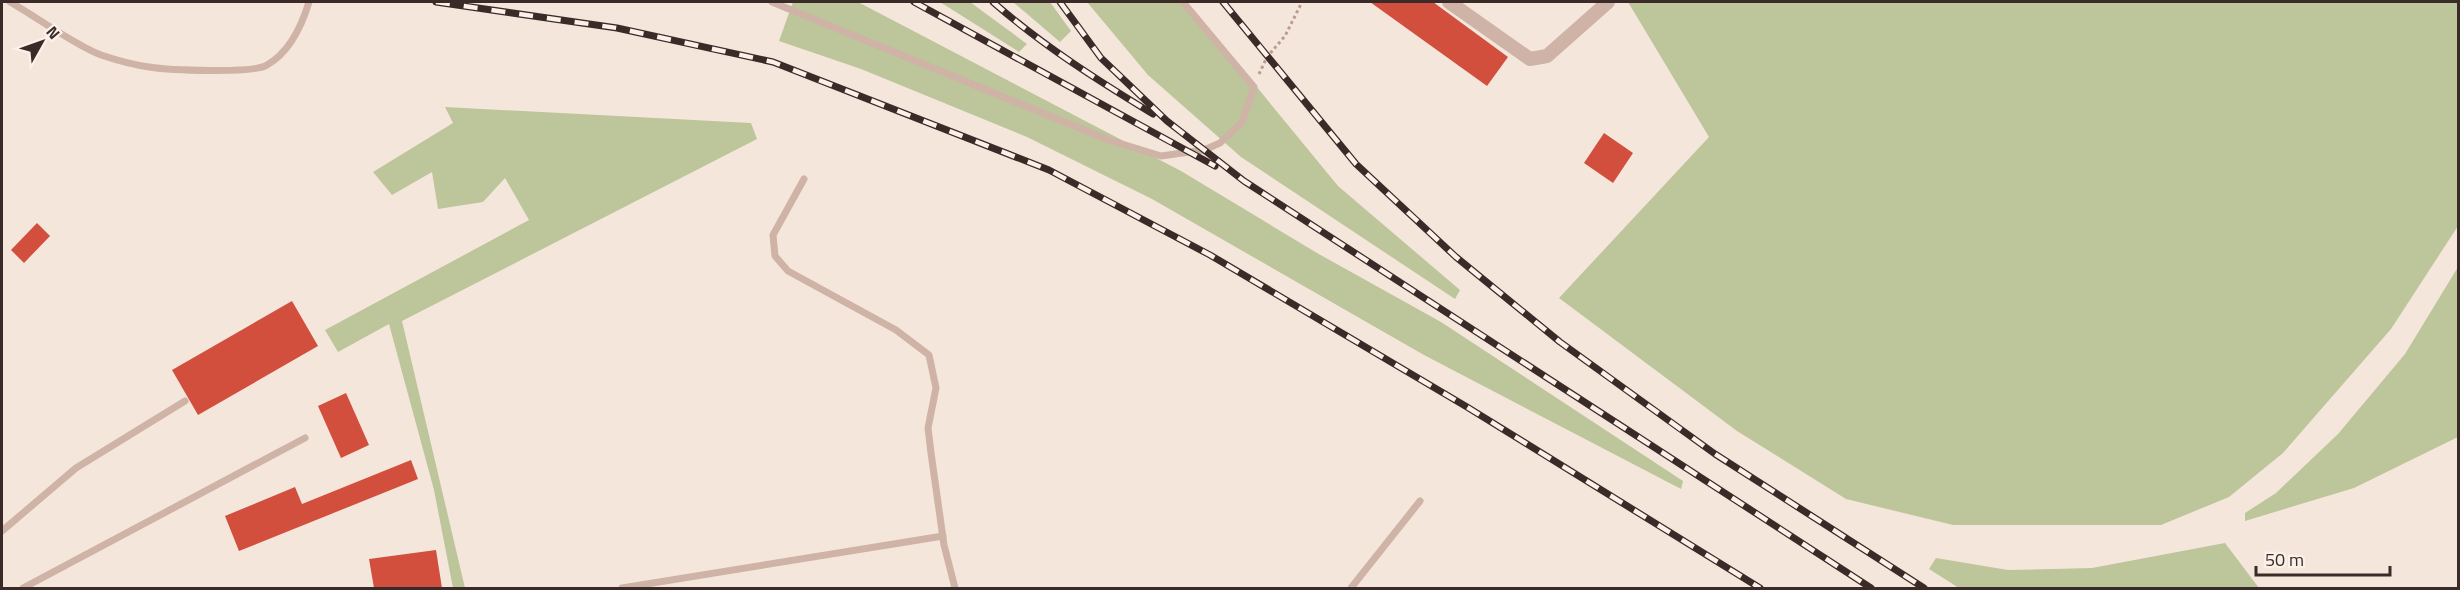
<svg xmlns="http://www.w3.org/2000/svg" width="2460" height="590" viewBox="0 0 2460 590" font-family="'Titillium Web',sans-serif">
	<rect width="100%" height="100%" fill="#f5e6dc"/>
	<g fill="#bdc59a">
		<path d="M793,2H858L1181,171L1317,253L1441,322L1683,481L1681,489L1424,355L1152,199L1027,137L861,69L779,41Z"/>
		<path d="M940,2H970L1027,44L1019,52Z"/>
		<path d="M1013,2H1050L1071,31L1060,42Z"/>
		<path d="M1087,2H1187L1338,186L1460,290L1455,299L1241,157L1148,75Z"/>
		<path d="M1628,2H2458V226L2391,329L2283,453L2229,497L2161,525H1953L1846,499L1737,431L1559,298L1709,137Z"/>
		<path d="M445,107L751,123L757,139L402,321L465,588H453L434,490L389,324L338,352L325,330L529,220L505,178L483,202L438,209L432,172L392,195L373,172L453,123Z"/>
		<path d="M2458,267V437L2354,488L2245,521V513L2276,493L2338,434L2405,354Z"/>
		<path d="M2225,543L2259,588H1959L1929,569L1936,558L2008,570L2092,568Z"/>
	</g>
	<g fill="#d24e3d">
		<path d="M1370,2H1433L1508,57L1487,86Z"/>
		<path d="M1604,133L1633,153L1613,183L1584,163Z"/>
		<path d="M37,223L50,236L24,263L11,250Z"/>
		<path d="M292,301L318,346L198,415L172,370Z"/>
		<path d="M346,393L369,445L341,458L318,406Z"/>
		<path d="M411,460L418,479L239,551L225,516L295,487L302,504Z"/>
		<path d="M436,550L442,588H374L369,559Z"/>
	</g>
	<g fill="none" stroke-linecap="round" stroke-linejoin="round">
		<path stroke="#ba9d90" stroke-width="3" stroke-dasharray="3 3" stroke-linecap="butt" d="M1259,74L1267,57L1285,36L1302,2"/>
		<g stroke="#ceb3a6" stroke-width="7">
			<path d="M10,2C35,16 76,46 101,55C116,60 134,65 149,67C168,70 253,74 267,65C290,52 302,25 309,2"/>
			<path d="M772,2L1106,139L1161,156L1204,150L1220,143L1242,122L1254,87L1183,2"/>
			<path d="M804,179L773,235L775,256L788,271L896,330L929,355L936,388L928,428L931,453L944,545L955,588"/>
			<path d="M2,531L76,468L185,401"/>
			<path d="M23,588L305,438"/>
			<path d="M622,588L943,536"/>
			<path d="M1351,588L1420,501"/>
		</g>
		<path stroke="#ceb3a6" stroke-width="14" d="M1449,2L1530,59L1547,56L1608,2"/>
		<defs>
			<g id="rail">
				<path d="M436,2L617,28L773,62L1049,170L1210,255L1467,407L1760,588"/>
				<path d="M914,2L1215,166"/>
				<path d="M993,2C1042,45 1097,80 1153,114"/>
				<path d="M1060,2L1101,58L1167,121L1244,181L1871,588"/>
				<path d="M1223,2L1356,164L1456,257L1560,342L1715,454L1924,588"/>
			</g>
		</defs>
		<use href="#rail" stroke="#3a2b28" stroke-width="7"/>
		<use href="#rail" stroke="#fcf1e9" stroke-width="4.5" stroke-dasharray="14" stroke-linecap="butt"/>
	</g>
	<rect width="2460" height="590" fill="none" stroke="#3a2b28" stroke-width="6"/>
	<g transform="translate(42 42) rotate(50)" stroke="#fcf1e9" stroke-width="4.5" paint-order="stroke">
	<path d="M0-4.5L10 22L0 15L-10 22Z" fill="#3a2b28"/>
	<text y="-9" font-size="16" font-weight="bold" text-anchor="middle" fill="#3a2b28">N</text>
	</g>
	<path d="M2256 566v9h134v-9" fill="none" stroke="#3a2b28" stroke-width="3"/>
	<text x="2265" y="566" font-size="18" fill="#3a2b28" stroke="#fcf1e9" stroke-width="4.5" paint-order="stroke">50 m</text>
</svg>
